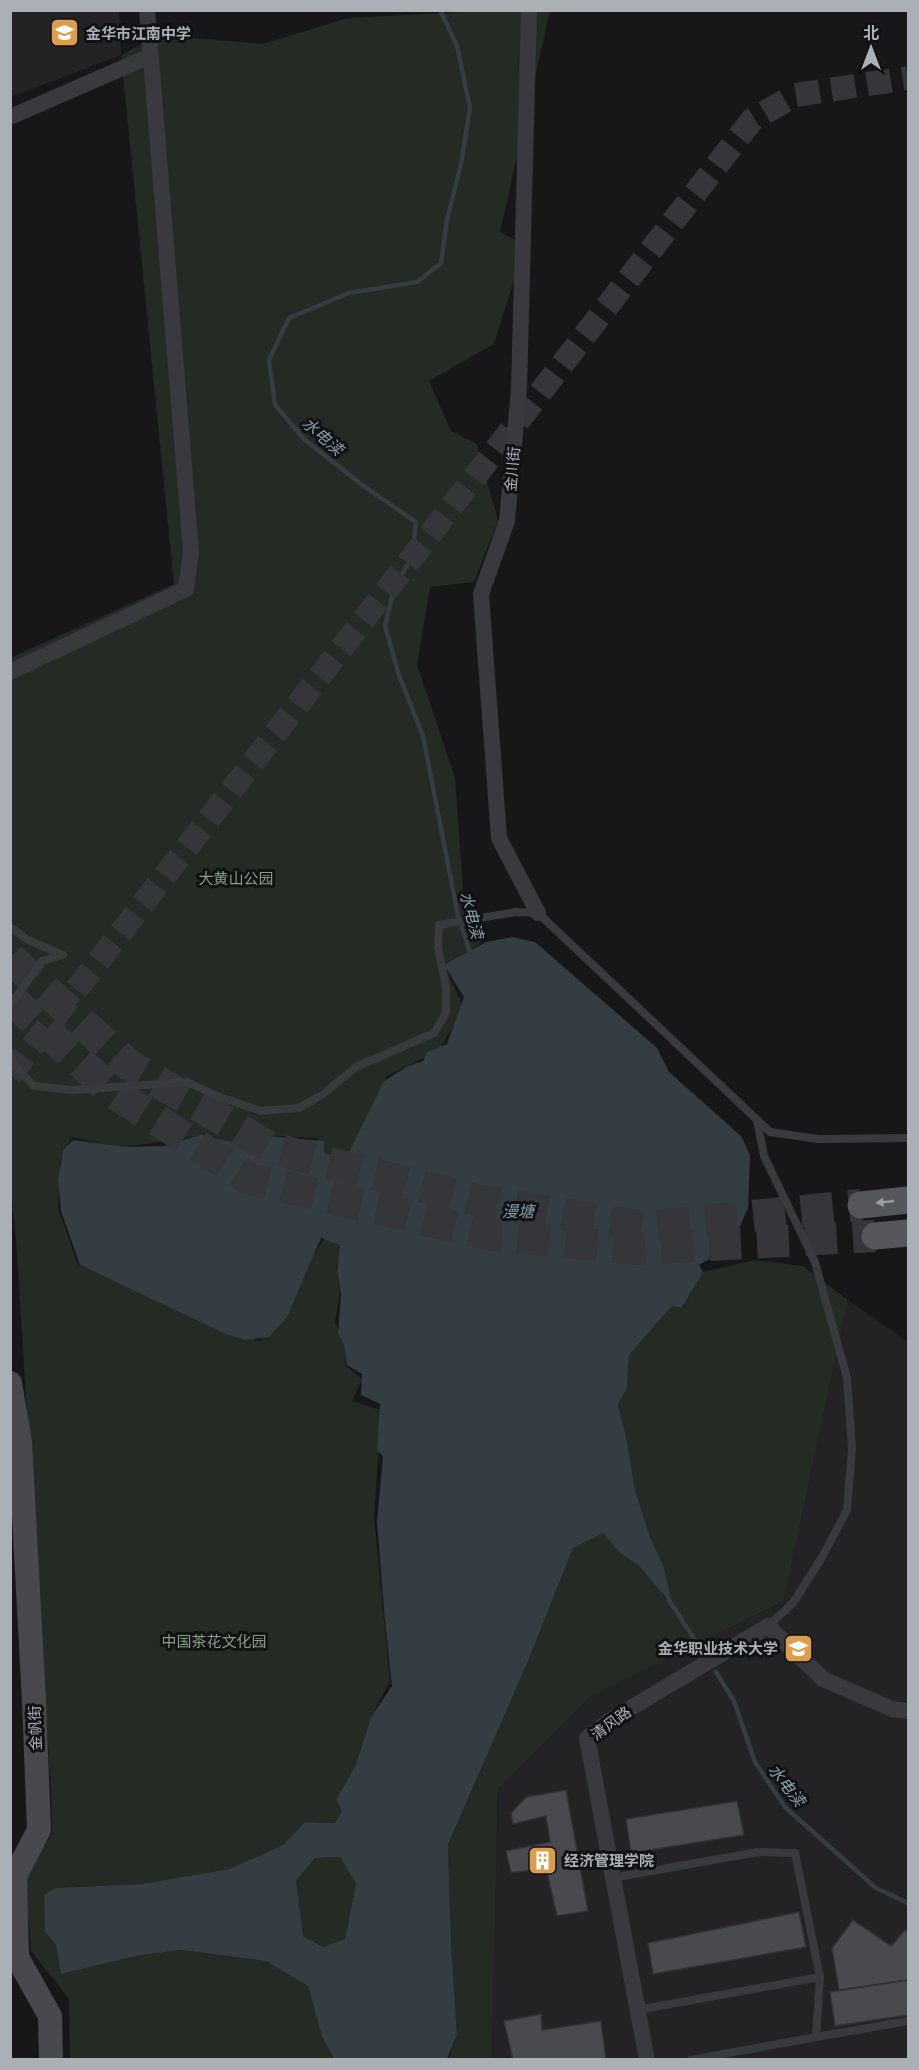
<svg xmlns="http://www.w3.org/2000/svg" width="919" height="2070" viewBox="0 0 919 2070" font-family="'IBM Plex Sans','Noto Sans SC',sans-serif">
	<rect width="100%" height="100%" fill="#171719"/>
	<g fill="#232326">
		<path d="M11,10L119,11L121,55L11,97Z"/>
		<path d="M848,1300L908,1342V2059L492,2060L498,1789L593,1695L784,1601Z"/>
	</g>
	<g fill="#242a24">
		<path d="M550,11L500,232L525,245L494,344L429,381L451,431L477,444L498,521L474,582L430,587L417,665L455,778L464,902L481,943L445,967L464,1009L438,1051L387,1076L347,1159L323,1155L317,1138L279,1136L232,1142L209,1135L118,1148L72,1137L60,1161L58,1208L78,1265L260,1342L325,1237L342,1242L336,1268L340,1292L335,1323L347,1346L345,1365L362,1379L352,1401L381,1410L374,1517L390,1681L371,1717L356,1764L336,1800L342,1811L335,1823L305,1822L283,1845L229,1869L141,1884L56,1888L45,1932L56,1945L135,1956L181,1950L266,1961L308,1986L322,2037L334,2059H70L69,1999L31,1951L25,1878L52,1834L51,1790L16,1239L10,1182V658L174,584L121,55L159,35L263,44L348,18L464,12Z"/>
		<path d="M754,1260L802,1266L848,1300L784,1601L593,1695L498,1789L492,2059L448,2060L457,2035L451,1941L448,1846L529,1659L573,1548L603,1532L620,1553L639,1566L671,1602L664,1567L650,1537L635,1490L627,1441L618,1404L627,1387L629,1355L672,1306L683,1308L703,1272Z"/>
		<path d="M340,1857L356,1884L345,1939L323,1947L303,1936L296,1881L315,1858Z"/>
	</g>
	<path fill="#343d42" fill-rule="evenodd" d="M512,937L535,942L657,1048L669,1072L741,1136L750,1155L748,1208L728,1253H719L699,1265L703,1272L682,1308L672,1306L629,1355L627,1388L618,1404L627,1441L635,1490L650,1537L664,1567L672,1604L639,1566L620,1553L603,1533L573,1548L529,1659L448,1845L451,1941L457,2035L447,2059H334L322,2037L308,1986L266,1961L181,1950L135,1956L61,1974L56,1945L45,1932L44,1895L56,1888L141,1884L229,1869L283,1845L305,1822L335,1823L342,1811L336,1800L356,1764L371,1717L392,1686L385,1621L377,1522L383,1456L377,1451L380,1404L361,1395L362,1374L347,1365L344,1344L338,1334L341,1294L337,1271L340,1245L321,1238L287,1317L269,1337L246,1340L226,1334L80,1265L61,1211L58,1179L63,1151L73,1140L125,1147L163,1146L201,1135L238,1143L268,1136L324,1141V1153L346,1158L384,1081L408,1066L423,1061L427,1052L447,1044L464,997L444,965L486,942ZM340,1857L356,1884L345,1939L323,1947L303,1936L296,1881L315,1858Z"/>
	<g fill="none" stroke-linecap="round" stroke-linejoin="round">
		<g stroke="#343d42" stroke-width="4.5">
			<path d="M440,10L457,46L470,108L461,164L447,220L441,263L417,282L349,293L289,318L269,360L275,405L305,440L365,487L416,522L412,556L394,588L385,626L399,675L423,736L458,916L471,955"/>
			<path d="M669,1600L702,1651"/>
			<path d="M716,1672L734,1701L755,1762L785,1807L876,1888L908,1903"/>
		</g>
	</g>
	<g fill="#494a4e" stroke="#313234" stroke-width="1.5">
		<path d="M566,1790L588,1911L557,1916L546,1868L511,1873L506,1851L550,1842L546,1816L513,1824L511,1813L526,1797Z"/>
		<path d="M737,1801L744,1835L631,1853L626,1819Z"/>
		<path d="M799,1912L806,1947L653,1974L648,1943Z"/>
		<path d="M853,1920L891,1946L905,1930L908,1932V1980L839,1990L832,1948Z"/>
		<path d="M908,1980V2015L835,2026L830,1992Z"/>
		<path d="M541,2014L542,2030L601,2021L606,2060H513L504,2021Z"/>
	</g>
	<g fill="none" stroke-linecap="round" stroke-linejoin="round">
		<path stroke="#353639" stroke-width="24" stroke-dasharray="24 12" stroke-linecap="butt" d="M10,1075L752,120L795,95L908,78"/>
		<g stroke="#353639" stroke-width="32" stroke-dasharray="32 16" stroke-linecap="butt">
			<path d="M10,958L129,1065L271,1148L475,1200L644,1227L861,1205"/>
			<path d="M10,998L114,1093L250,1179L491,1235L637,1249L875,1236"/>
		</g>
		<g stroke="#393a3d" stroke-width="8">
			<path d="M10,927L28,940L63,955L42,961L10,1006"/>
			<path d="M10,1052L15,1066L34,1086L72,1090L187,1082L217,1096L261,1111L299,1108L322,1095L356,1067L434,1033L446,1013V987L438,948L439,925L516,912L538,913L770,1132L818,1139L908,1138"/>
			<path d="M757,1120L764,1156L815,1262L847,1378L852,1449L847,1510L821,1559L793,1603L768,1626"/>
			<path d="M612,1878L758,1852L795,1853L820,1977L637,2010"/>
			<path d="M816,2037L908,2021"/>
			<path d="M691,2060L816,2037L820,1977"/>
		</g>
		<g stroke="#393a3d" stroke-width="16">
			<path d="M529,10L519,389L507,521L481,594L499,838L538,913"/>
			<path d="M10,117L150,56"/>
			<path d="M10,672L186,589L191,552L147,10"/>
			<path d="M647,2060L587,1738L609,1721L768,1626L823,1679L892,1709L908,1711"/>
		</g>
		<path stroke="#47494d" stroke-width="24" d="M10,1383L20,1442L34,1701L39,1830L15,1876L17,1957L50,2016L51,2060"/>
		<g stroke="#55575c" stroke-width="27">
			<path d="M861,1205L908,1200"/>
			<path d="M875,1236L908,1233"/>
		</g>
	</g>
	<defs><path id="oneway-solid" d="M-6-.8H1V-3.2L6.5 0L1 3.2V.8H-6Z" transform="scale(1.5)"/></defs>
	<use fill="#9a9ea5" href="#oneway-solid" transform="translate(885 1202) rotate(174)"/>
	<defs>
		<symbol id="school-square" viewBox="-11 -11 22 22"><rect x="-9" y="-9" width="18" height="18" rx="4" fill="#dc9d4c" stroke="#121214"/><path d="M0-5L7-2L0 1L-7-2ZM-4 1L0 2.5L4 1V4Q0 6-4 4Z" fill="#fff"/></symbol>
		<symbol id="university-square" viewBox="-11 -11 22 22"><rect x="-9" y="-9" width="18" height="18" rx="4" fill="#dc9d4c" stroke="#121214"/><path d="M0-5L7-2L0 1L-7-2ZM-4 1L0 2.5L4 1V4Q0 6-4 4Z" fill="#fff"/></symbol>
		<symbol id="building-square" viewBox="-11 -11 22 22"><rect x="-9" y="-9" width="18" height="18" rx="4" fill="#dc9d4c" stroke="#121214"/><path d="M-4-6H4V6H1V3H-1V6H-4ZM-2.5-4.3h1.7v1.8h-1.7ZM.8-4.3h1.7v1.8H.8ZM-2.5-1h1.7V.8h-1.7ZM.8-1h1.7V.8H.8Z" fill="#fff"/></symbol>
	</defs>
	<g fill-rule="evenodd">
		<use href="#school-square" x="48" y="16" width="33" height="33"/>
		<use href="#university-square" x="782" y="1632" width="33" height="33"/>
		<use href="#building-square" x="526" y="1844" width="33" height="33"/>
	</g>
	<g text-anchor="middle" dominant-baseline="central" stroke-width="6" stroke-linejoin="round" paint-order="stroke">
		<g font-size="15" font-weight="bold" fill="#abb0b7" stroke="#121214" text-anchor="start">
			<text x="86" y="33">金华市江南中学</text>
			<text x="778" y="1648" text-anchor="end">金华职业技术大学</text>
			<text x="564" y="1860">经济管理学院</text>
		</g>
		<g font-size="15" fill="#abb0b7" stroke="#121214">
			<text transform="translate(512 469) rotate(-85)">金川街</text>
			<text transform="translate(611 1723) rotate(-36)">清风路</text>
			<text transform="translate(35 1728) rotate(-92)">金帆街</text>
		</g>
		<g font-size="15" fill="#859f84" stroke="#121214">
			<text x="236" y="878">大黄山公园</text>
			<text x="214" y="1641">中国茶花文化园</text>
		</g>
		<g font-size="16" font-style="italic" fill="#869fae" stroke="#121214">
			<text transform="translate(323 436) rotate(41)">水电渎</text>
			<text transform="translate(472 915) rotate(75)">水电渎</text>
			<text x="518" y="1211">漫塘</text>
			<text transform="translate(787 1785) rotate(52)">水电渎</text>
		</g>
	</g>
	<rect width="919" height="2070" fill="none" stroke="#abb0b7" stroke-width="24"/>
	<g transform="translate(871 48)" stroke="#121214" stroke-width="4.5" paint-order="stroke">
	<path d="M0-4.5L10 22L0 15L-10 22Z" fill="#abb0b7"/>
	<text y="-9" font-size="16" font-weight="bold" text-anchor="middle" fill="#abb0b7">北</text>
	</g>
</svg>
